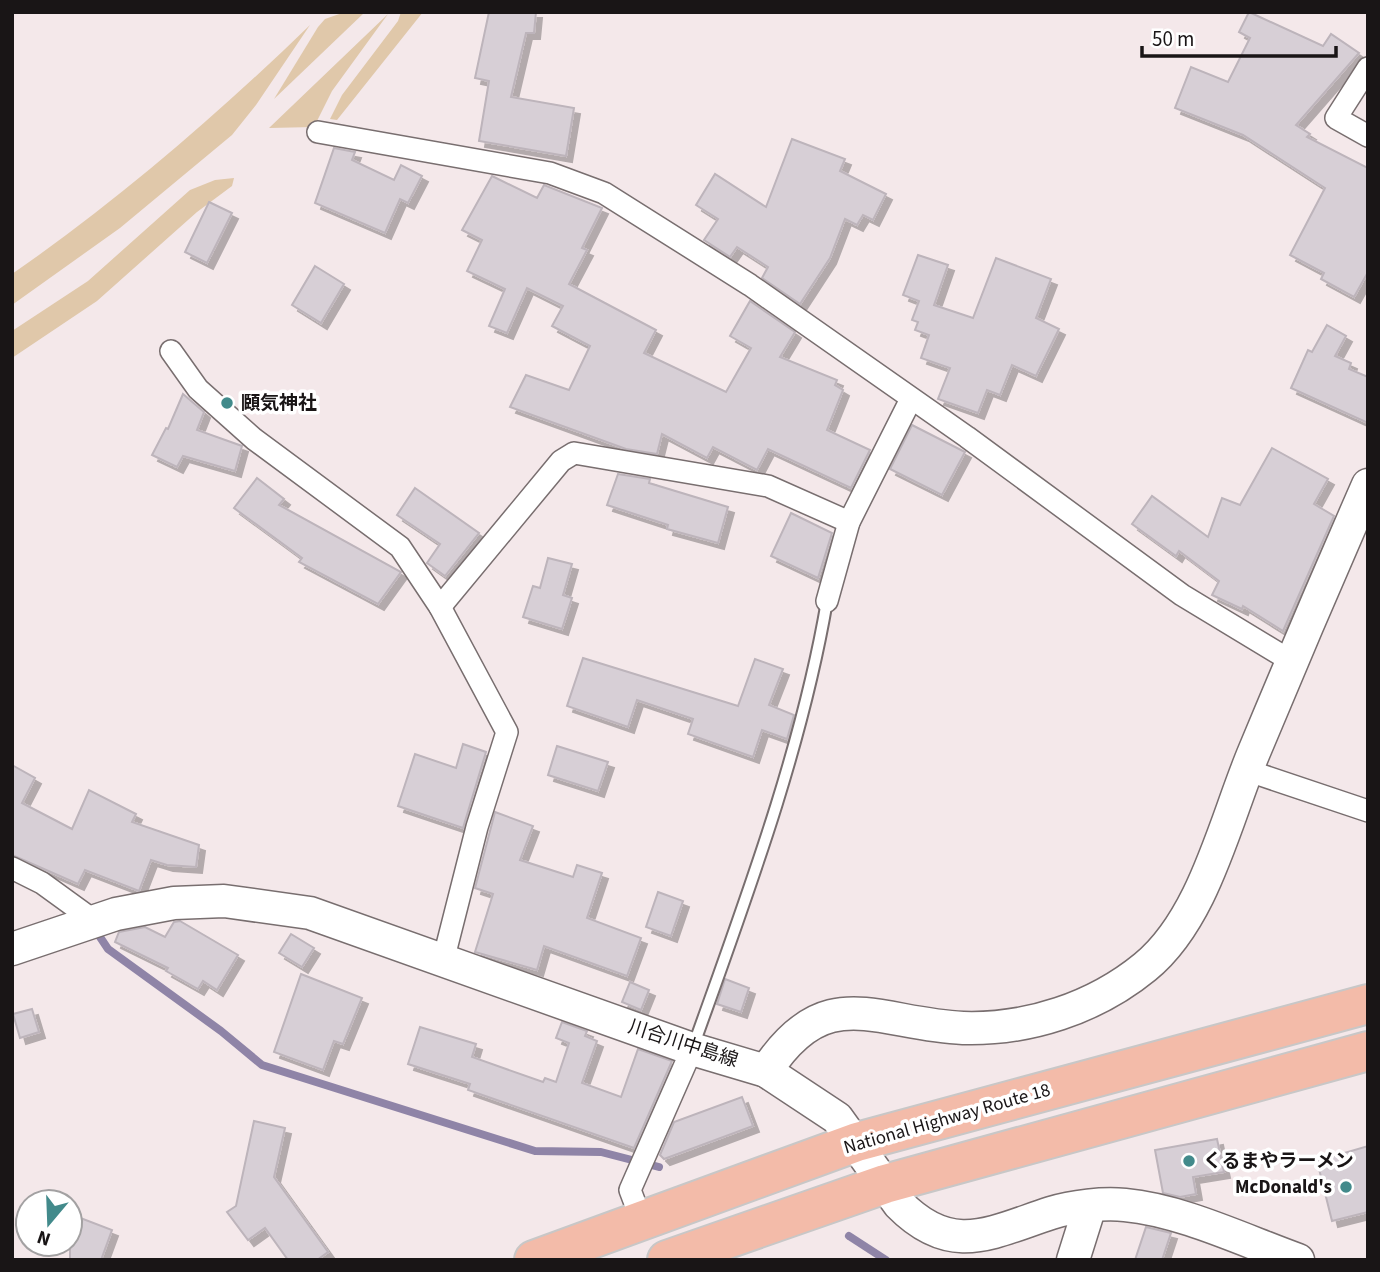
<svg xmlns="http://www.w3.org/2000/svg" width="1380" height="1272" viewBox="0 0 1380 1272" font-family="'Source Sans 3','Noto Sans JP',sans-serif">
	<defs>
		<filter id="shadow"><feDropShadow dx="6" dy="6" stdDeviation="0" flood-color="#0004"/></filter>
	</defs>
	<rect width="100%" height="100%" fill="#f4e8ea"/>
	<g fill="#e0c8aa">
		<path d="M345,12H365L274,99L318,27L325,19Z"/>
		<path d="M401,12H423L337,120L330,119L342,95L398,21Z"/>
		<path d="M388,14L332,91L314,127L269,128Z"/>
		<path d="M310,25L256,105L232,135L120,228L12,305V274C119,200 217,115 310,25Z"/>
		<path d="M234,178L232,186L197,212L97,301L12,358V331L88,281L190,190L215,180Z"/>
	</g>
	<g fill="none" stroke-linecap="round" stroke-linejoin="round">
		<g stroke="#8f84a7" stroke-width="8">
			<path d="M100,937L108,949L221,1031L262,1065L535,1151L601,1152L659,1167"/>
			<path d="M849,1236L886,1260"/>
		</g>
	</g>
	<g fill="#d7cfd6" stroke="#bdb4bb" stroke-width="2" filter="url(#shadow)">
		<path d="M489,12H536L534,33H526L511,97L574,108L566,156L479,141L489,81L475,78Z"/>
		<path d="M1249,12L1323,46L1331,34L1359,53L1296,125L1310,134L1307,137L1368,168V272L1354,297L1321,279L1324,273L1290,255L1325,188L1243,135L1175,108L1191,67L1228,82L1250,38L1239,32Z"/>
		<path d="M792,139L845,159L840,171L886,194L873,220L863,215L857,225L845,219L830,258L800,304L762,278L768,267L737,247L730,257L704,240L718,219L696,205L715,174L766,207Z"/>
		<path d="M334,148L355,152L352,160L394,180L401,165L422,176L408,203L400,199L385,233L315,203Z"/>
		<path d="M492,176L537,198L544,185L602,208L582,248L587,250L569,284L656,330L644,353L726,392L751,348L730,336L750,301L795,332L780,357L837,380L835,385L843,390L827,430L870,450L851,488L768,449L757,470L713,447L707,458L662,434L657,454L626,449L510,407L526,375L569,390L590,346L552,326L563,306L527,288L507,333L489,326L505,289L467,271L482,240L462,230Z"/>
		<path d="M209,202L232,213L207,263L185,252Z"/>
		<path d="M918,255L948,265L934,305L973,318L996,258L1051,279L1036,318L1059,329L1036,376L1012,365L1000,395L987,390L978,413L938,399L950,368L921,358L929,335L915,330L918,322L912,320L919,301L903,295Z"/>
		<path d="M315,266L344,284L321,323L292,305Z"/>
		<path d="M1327,325L1346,336L1335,356L1351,363L1349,369L1368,377V423L1291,388L1308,350L1312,352Z"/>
		<path d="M183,394L204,412L197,430L242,446L235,471L183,456L177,467L152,455L166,428L168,429Z"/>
		<path d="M912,425L965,452L942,495L890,469Z"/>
		<path d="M1272,448L1328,479L1314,504L1334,516L1283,631L1243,606L1242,609L1212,595L1219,581L1179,551L1176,556L1132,524L1152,496L1208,537L1222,498L1240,505Z"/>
		<path d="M618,474L650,479L649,483L728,507L718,543L667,529L668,525L607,505Z"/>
		<path d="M257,478L284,499L279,505L401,572L378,604L299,562L302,558L234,508Z"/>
		<path d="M415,488L479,533L445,576L427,563L440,544L397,515Z"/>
		<path d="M791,513L832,533L818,578L771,556Z"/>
		<path d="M548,558L572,564L563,595L572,598L562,629L523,617L533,586L540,588Z"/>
		<path d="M583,658L738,706L755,659L783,669L769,705L794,715L787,739L762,730L753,757L688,734L693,719L637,700L628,727L567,706Z"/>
		<path d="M463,744L486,752L463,828L398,806L415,754L456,768Z"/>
		<path d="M557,746L608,762L598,791L548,775Z"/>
		<path d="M12,765L35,778L22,803L72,829L89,790L136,814L132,822L199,845L196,867L167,865L151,860L139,891L85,870L78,884L12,855Z"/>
		<path d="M495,812L533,826L520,860L573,877L577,865L602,873L587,918L641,938L627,976L544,946L537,970L475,952L493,894L475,888Z"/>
		<path d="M658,892L683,901L671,936L646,927Z"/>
		<path d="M180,921L238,955L217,990L203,981L198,989L166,971L168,968L115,942L119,932L145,927L165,937L174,922Z"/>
		<path d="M291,934L314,948L302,967L279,953Z"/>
		<path d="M301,974L362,998L343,1044L334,1041L323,1070L274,1052Z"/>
		<path d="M725,979L749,988L741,1012L717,1004Z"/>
		<path d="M630,982L649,990L641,1010L622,1002Z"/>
		<path d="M32,1009L39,1032L20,1038L13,1014Z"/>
		<path d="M562,1022L587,1031L585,1036L597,1041L582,1083L621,1097L638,1049L672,1061L634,1148L468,1090L470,1084L408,1064L420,1027L476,1044L472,1057L543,1082L545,1078L556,1082L569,1043L556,1038Z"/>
		<path d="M742,1097L753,1126L664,1159L660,1155L674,1122Z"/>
		<path d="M254,1121L285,1128L274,1177L328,1252L317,1260H288L265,1228L248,1240L227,1212L236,1206Z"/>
		<path d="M1217,1139L1224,1172L1193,1177L1196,1194L1180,1197L1163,1193L1155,1150Z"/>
		<path d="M1368,1146V1212L1332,1221L1317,1161Z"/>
		<path d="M70,1214L112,1230L101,1260H70Z"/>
		<path d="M1146,1227L1171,1233L1162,1260H1135Z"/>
	</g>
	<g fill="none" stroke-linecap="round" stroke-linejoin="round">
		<defs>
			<path id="lane" d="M693,1047C745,901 801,753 827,601"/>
			<g id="street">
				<path d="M1368,68L1336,118L1368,136"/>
				<path d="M318,132L550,173L604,193L750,285L967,437L1182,595L1291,661"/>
				<path d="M171,351L198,389L254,439L400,547L440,607L507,732L477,827L443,961"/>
				<path d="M827,601L849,522L911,399"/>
				<path d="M440,607L561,461L574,453L768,486L849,522"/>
				<path d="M1246,770L1368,811"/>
				<path d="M12,868L42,883L93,920"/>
				<path d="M641,1219L630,1190L692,1049"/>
			</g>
			<g id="secondary">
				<path d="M12,949L116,914L174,903L224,901L310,913L692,1049L766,1071L837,1118L899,1204C952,1258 992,1232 1051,1213C1073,1206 1103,1203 1125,1205C1181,1210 1245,1241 1298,1260"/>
				<path d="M766,1071C826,979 876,1024 963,1028C1028,1030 1095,1008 1145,967C1204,919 1225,821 1254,752C1291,663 1329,574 1368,485"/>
				<path d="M1073,1260L1090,1206"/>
			</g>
			<g id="highway">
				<path d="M534,1260L857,1142L1368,1004"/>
				<path d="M667,1260L885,1184L1368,1051"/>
			</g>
		</defs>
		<use href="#lane" stroke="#786e6f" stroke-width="14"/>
		<use href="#street" stroke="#786e6f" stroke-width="24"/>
		<use href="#secondary" stroke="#786e6f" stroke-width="35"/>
		<use href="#highway" stroke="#c8c7c7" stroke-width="42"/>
		<use href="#lane" stroke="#fff" stroke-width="10"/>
		<use href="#street" stroke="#fff" stroke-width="21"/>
		<use href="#secondary" stroke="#fff" stroke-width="32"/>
		<use href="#highway" stroke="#f3bba9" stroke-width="38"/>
	</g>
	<g fill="#428a8b" stroke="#fff" stroke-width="2.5">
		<circle cx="227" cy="403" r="7"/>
		<circle cx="1189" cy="1161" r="7"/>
		<circle cx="1346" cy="1187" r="7"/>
	</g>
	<g text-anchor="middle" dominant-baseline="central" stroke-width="7" stroke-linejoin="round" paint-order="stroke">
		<g font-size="19" font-weight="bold" fill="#191516" stroke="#fff" text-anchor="start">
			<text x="241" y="403">頥気神社</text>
			<text x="1203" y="1161">くるまやラーメン</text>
			<text x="1332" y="1187" text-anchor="end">McDonald's</text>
		</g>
		<g font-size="19" fill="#191516" stroke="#fff">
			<text transform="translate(683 1044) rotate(18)">川合川中島線</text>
			<text transform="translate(947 1119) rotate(-16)">National Highway Route 18</text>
		</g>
	</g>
	<rect width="1380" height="1272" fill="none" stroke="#191516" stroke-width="28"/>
	<g transform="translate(49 1223) rotate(199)"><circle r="33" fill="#ffffff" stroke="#a3a1a2" stroke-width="2"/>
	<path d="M0-5L12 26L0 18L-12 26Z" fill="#428a8b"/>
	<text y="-10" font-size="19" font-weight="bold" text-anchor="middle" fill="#191516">N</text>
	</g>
	<path d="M1142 46v10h194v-10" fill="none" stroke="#191516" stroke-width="3.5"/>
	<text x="1152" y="46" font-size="21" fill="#191516" stroke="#ffffff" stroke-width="5" paint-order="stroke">50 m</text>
</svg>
